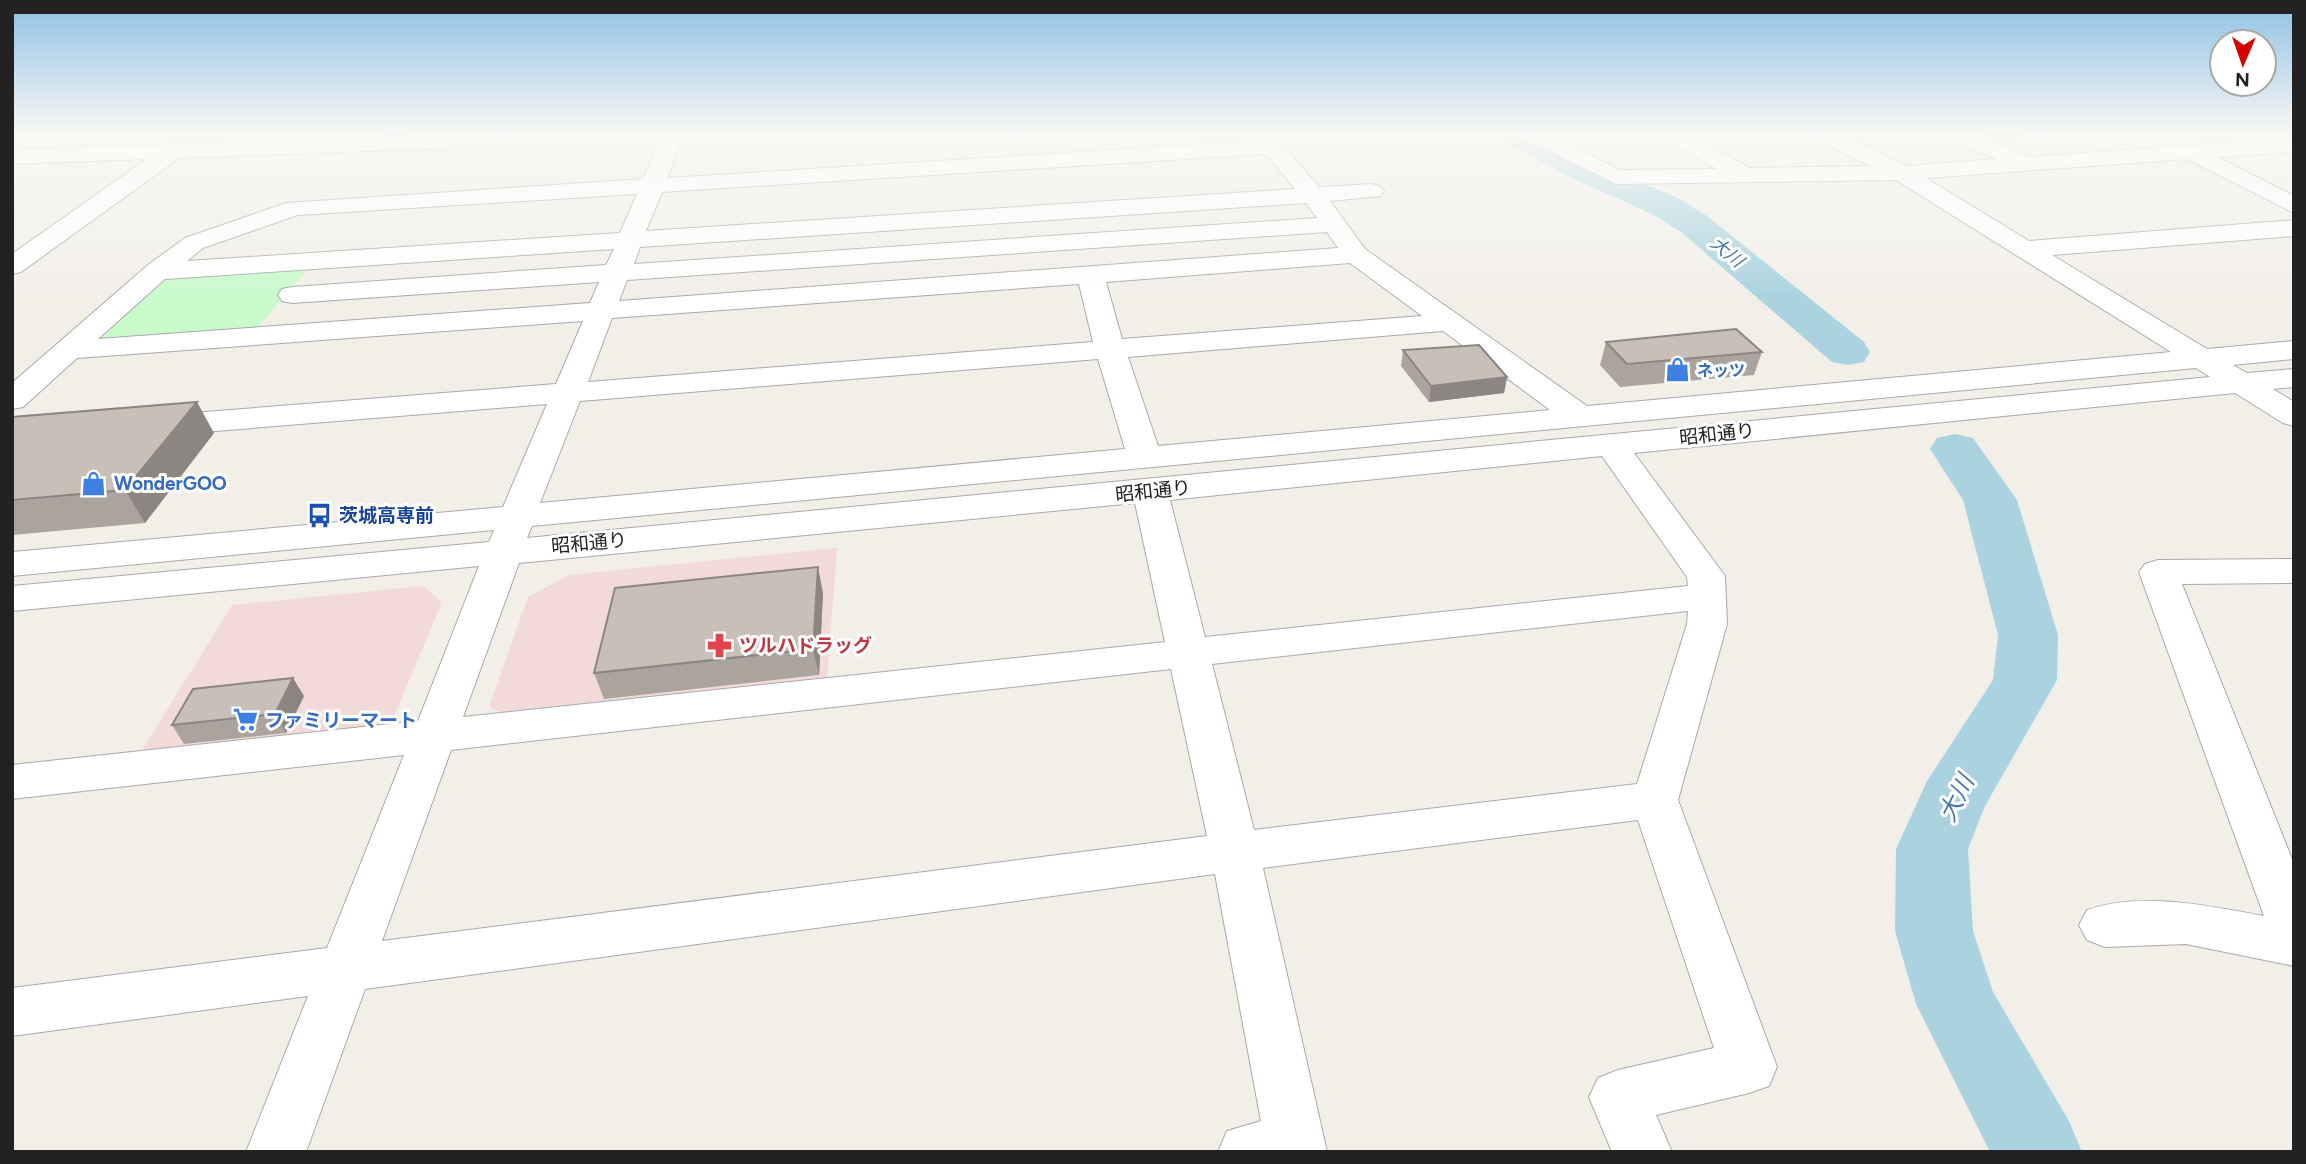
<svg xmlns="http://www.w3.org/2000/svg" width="2306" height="1164" viewBox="0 0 2306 1164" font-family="Figtree,'Noto Sans JP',sans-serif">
	<rect width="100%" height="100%" fill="#f2efe9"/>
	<g fill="#f2dad9">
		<path d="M837,548L827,681L512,717L489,707L528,597L569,575Z"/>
		<path d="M423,586L442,602L391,724L141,752L232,605Z"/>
	</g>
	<path fill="#c8facc" d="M311,266L256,329L90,339L159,277Z"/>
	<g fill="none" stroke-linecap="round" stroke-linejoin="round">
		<g fill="#aad3df" fill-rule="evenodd">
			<path d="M1500,135H1541L1594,163L1680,199L1707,216L1864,342L1870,352L1864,362L1848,365L1832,362L1681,232L1654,215L1570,177L1504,142Z"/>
			<path d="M1955,434L1973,438L2017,500L2058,635L2057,680L1985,806L1968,849L1973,931L1993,992L2069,1121L2082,1152H1990L1916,1004L1895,931L1896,849L1927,781L1993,680L1998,635L1963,500L1930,449L1937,438Z"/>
		</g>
		<defs>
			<g id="minor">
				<path d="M428,135H618L615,140L607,142L179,158L21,272L12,274V254L147,159L12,164V150Z"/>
				<path d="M662,135H684L667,178L1256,141L1251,135H1274L1319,187L1372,184L1380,186L1384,191L1380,196L1330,201L1365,249L1587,406L2171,352L1896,180L1616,184L1527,140L1524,135H1552L1620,170L1717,169L1665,140L1662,135H1689L1750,168L1870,166L1818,140L1815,135H1843L1905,166L1997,159L1950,140L1947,135H1977L2029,157L2294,138V152L2217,157L2294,196V213L2187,159L1926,178L2029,241L2294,220V236L2052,255L2207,349L2294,341V359L2233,365L2247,373L2294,369V387L2273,389L2294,402V426L2283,423L2235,393L1634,453L1725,576L1727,624L1678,800L1777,1067L1769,1086L1749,1093L1656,1115L1672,1152H1612L1589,1097L1598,1078L1618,1070L1714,1048L1638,820L1263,868L1327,1152H1218L1227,1131L1261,1121L1215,874L365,989L306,1152H246L308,996L12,1036V988L327,948L404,755L12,799V765L418,721L479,566L12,611V586L489,542L494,530L12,576V552L503,507L547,404L154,436L142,433L138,426L142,419L154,416L556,384L583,321L77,358L23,407L12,409V383L148,265L185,238L286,203L643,179ZM1266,154L1295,189L646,231L662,192ZM637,194L620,233L187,261L203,248L298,215ZM1306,203L1317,218L634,264L640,247ZM1327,232L1338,248L619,301L627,280ZM614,249L606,265L292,287L282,289L278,295L282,301L292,303L599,282L590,303L98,339L165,279ZM1350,263L1422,316L1122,339L1106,282ZM1079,284L1093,342L588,382L612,318ZM1443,331L1550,410L1158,446L1128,357ZM1098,359L1125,449L540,503L580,401ZM2196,368L2210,377L527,538L532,526ZM1602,456L1687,577L1688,586L1205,637L1170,500ZM1135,503L1165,642L463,717L519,563ZM1688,611L1687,624L1637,784L1254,830L1212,664ZM1171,669L1207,836L382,941L451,750Z"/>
				<path d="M2294,559V583L2182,584L2294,864V966L2186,944L2105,947L2087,940L2079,925L2087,910C2142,891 2208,906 2264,916L2139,572L2145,564L2158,560Z"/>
			</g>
		</defs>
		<use href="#minor" stroke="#a9a9a9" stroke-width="2"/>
		<use href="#minor" fill="#fff" fill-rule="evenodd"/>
	</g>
	<g fill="#aba49e">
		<path d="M1983,135H2024L1995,140Z"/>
		<path d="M1606,342L1762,352L1754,375L1620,387L1600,365Z"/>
		<path d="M1403,350L1507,377L1504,393L1429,402L1401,366Z"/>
		<path d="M12,417L214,433L145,523L12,535Z"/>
		<path d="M823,593L819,675L604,699L594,673Z"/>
		<path d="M304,696L286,733L184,744L172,725Z"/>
	</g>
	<g fill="#8b8681">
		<path d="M1997,135H2024L1995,140Z"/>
		<path d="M1507,377L1504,393L1429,402L1431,386Z"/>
		<path d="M197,402L214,433L145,523L125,490Z"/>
		<path d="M818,567L823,593L819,675L813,649Z"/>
		<path d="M293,678L304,696L286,733L275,714Z"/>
	</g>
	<g fill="#c7bfb8" stroke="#8b8681" stroke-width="2">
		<path d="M1736,329L1762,352L1627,364L1606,342Z"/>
		<path d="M1479,345L1507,377L1431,386L1403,350Z"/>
		<path d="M197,402L125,490L12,500V417Z"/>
		<path d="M818,567L813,649L594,673L615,588Z"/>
		<path d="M293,678L275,714L172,725L193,689Z"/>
	</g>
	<linearGradient id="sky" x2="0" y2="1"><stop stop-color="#8fc0e4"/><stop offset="0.45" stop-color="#f9f8f5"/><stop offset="1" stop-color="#f9f8f5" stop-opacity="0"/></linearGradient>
	<rect width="2306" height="298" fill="url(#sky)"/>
	<defs>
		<symbol id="shop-bare" viewBox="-9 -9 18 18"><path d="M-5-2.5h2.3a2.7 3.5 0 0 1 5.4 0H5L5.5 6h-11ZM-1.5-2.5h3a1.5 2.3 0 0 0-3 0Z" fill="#3f7fe0" stroke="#fff" stroke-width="2.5" paint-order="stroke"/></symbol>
		<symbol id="bus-bare" viewBox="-9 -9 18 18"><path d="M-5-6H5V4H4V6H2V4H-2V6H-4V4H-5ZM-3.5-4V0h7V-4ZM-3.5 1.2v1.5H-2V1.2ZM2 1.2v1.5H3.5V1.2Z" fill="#1a4fb4" stroke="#fff" stroke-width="2.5" paint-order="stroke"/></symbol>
		<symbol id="pharmacy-bare" viewBox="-9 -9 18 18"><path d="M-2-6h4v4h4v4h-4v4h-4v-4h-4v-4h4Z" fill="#e0444e" stroke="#fff" stroke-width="2.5" paint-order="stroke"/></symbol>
		<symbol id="supermarket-bare" viewBox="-9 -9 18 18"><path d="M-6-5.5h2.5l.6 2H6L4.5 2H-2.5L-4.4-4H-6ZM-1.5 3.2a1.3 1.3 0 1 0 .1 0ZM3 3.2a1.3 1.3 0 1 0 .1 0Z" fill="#3f7fe0" stroke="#fff" stroke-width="2.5" paint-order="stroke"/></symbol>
	</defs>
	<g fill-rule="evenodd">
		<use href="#shop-bare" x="1660" y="352" width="35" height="35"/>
		<use href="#shop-bare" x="76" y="466" width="35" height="35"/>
		<use href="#bus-bare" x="302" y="498" width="35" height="35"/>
		<use href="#pharmacy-bare" x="702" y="628" width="35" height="35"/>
		<use href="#supermarket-bare" x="228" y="702" width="35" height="35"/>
	</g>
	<g text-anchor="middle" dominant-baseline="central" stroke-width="6" stroke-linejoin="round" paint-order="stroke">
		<g font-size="16" font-weight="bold" fill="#366cbe" stroke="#fff" text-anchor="start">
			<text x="1697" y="370">ネッツ</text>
		</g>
		<g font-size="18" font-style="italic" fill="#4a7aab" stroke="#fff">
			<text transform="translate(1727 252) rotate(40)">大川</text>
		</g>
		<g font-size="19" fill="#222" stroke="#fff">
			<text transform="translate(1717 434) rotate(-6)">昭和通り</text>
			<text transform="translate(1153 491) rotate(-6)">昭和通り</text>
			<text transform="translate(589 543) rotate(-5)">昭和通り</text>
		</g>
		<g font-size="19" font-weight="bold" fill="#366cbe" stroke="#fff" text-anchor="start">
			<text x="114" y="483">WonderGOO</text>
			<text x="265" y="720">ファミリーマート</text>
		</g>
		<g font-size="19" font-weight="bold" fill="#164399" stroke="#fff" text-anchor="start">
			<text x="339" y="515">茨城高専前</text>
		</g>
		<g font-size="19" font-weight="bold" fill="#be3a42" stroke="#fff" text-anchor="start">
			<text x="739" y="645">ツルハドラッグ</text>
		</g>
		<g font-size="24" font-style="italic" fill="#4a7aab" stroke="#fff">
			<text transform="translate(1956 798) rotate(-63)">大川</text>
		</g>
	</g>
	<rect width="2306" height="1164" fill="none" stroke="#222222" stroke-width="28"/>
	<g transform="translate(2243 63) rotate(182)"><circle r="33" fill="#ffffff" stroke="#a7a7a7" stroke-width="2"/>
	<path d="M0-5L12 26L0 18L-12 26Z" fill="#d40000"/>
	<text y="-10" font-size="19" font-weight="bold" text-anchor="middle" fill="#222222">N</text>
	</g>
</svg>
